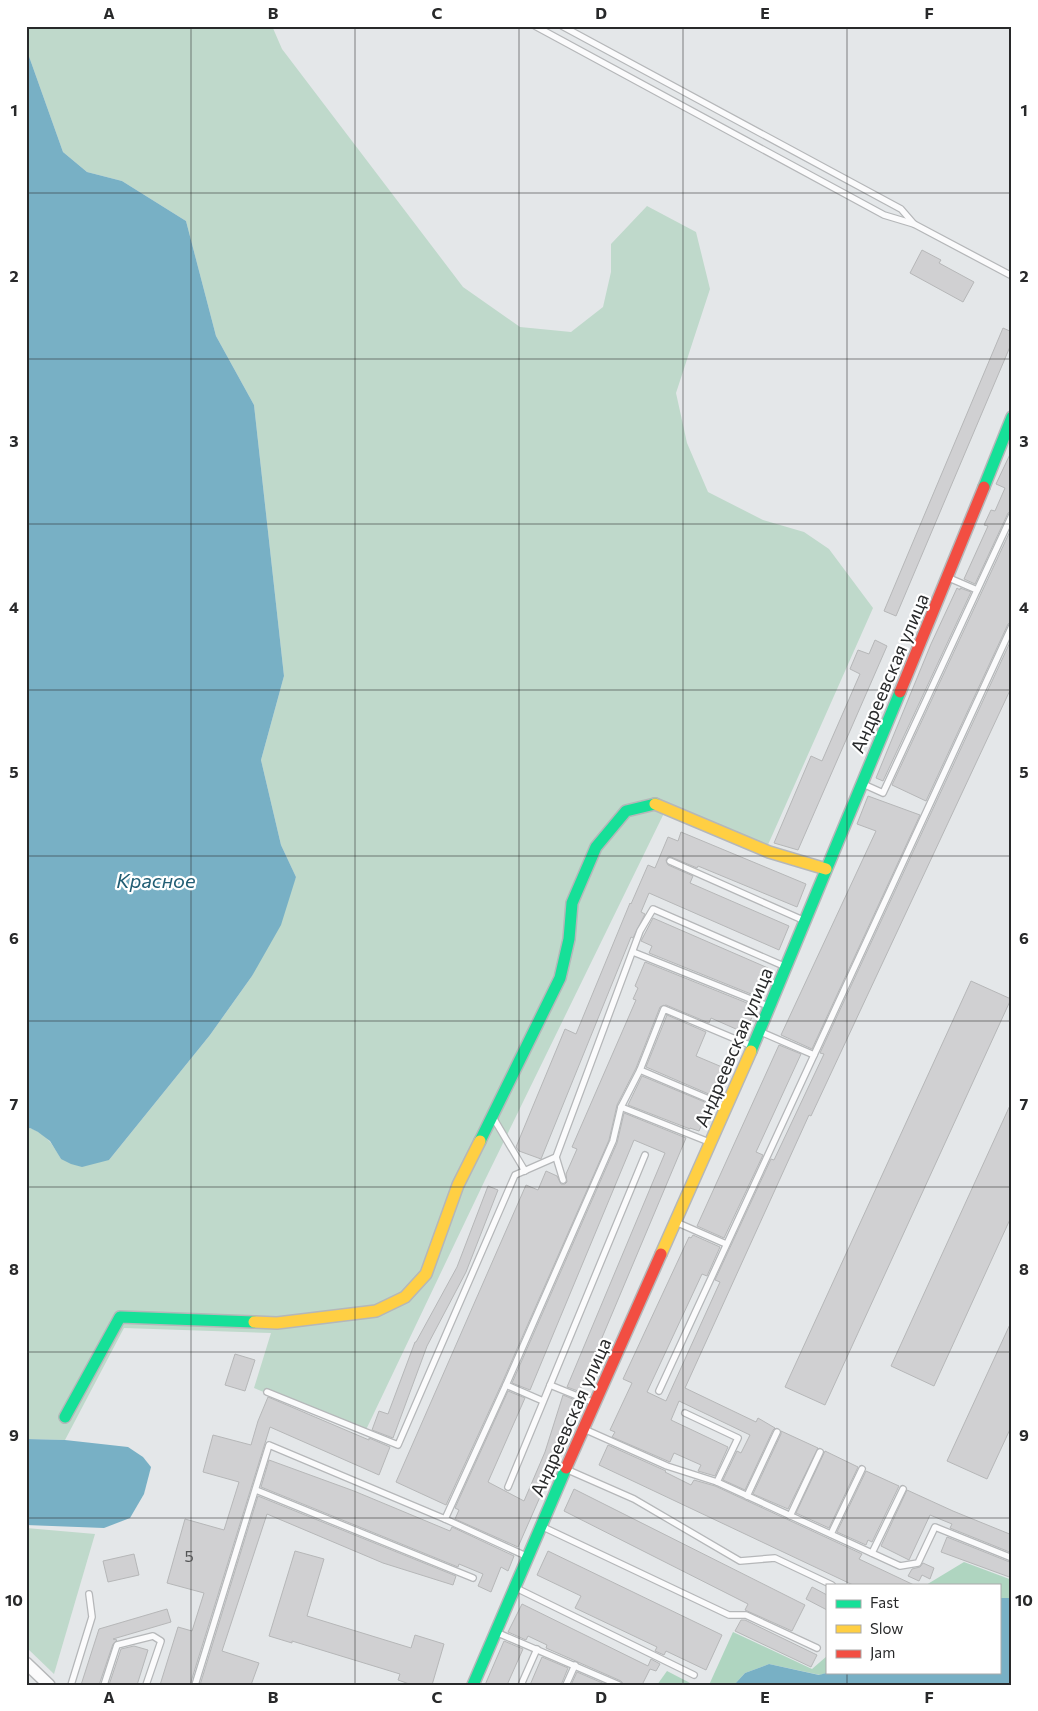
<svg xmlns="http://www.w3.org/2000/svg" width="1038" height="1711" viewBox="0 0 1038 1711" font-family="Commissioner,sans-serif">
	<rect width="100%" height="100%" fill="#e4e7e9"/>
	<g fill="#bfd9cb">
		<path d="M26,26H272L282,49L463,287L520,327L571,332L603,307L611,272V244L647,206L696,232L710,289L676,393L687,443L708,492L763,520L804,532L829,549L873,608L767,847L667,807L485,1180L364,1434L254,1388L271,1333L124,1328L65,1440L26,1439V1130L30,1128C47,1135 52,1143 61,1159L109,1160L210,1035L252,976L296,877L281,845L261,760L284,676L254,405L216,336L186,221L122,181L87,172L63,152L26,48Z"/>
		<path d="M26,1528L95,1534L54,1674L26,1647Z"/>
	</g>
	<g fill="#afd5c0">
		<path d="M964,1562L1012,1580V1598H999V1585H926Z"/>
		<path d="M733,1632L812,1669L827,1656V1672H830L820,1675L769,1664L745,1673L734,1685H709Z"/>
		<path d="M667,1671L694,1685H657Z"/>
	</g>
	<g fill="#78b0c5">
		<path d="M26,48L63,152L87,172L122,181L186,221L216,336L254,405L284,676L261,760L281,845L296,877L281,925L252,976L210,1035L109,1160L82,1167L71,1164L61,1159L50,1141L38,1132L30,1128L26,1130Z"/>
		<path d="M26,1439L65,1440L128,1447L143,1457L151,1467L144,1494L130,1518L104,1528L26,1525Z"/>
		<path d="M999,1598H1012V1685H734L745,1673L769,1664L819,1675L830,1672H999Z"/>
	</g>
	<g fill="#d0d0d2" stroke="#b6b7b8">
		<path d="M922,250L941,260L939,263L974,282L963,302L910,273Z"/>
		<path d="M1003,328L1012,332V342L896,616L884,611Z"/>
		<path d="M1012,450V510L1008,513L975,584L964,579L988,526L984,525L991,510L995,511L1005,488L996,484Z"/>
		<path d="M1012,527V621L1008,624L926,801L892,785Z"/>
		<path d="M957,588L960,590V588L971,592L883,781L876,778L931,644Z"/>
		<path d="M1012,638V686L811,1116L809,1115L685,1388L756,1422L758,1418L775,1428L773,1430L745,1490L723,1480L737,1451L741,1453L750,1435L679,1401L671,1420L728,1447L715,1476L698,1471L701,1465L674,1453L670,1462L612,1437L615,1432L610,1430L632,1383L623,1379L689,1237L691,1238L693,1235L720,1247L707,1276L702,1274L647,1392L666,1401L720,1282L715,1280L771,1159L774,1160L824,1054L820,1053Z"/>
		<path d="M875,640L887,646L798,850L774,843L811,756L822,761L860,674L850,669L858,650L869,654Z"/>
		<path d="M868,796L920,815L812,1049L781,1035L876,831L857,824Z"/>
		<path d="M681,832L806,884L797,907L698,866L697,868L671,857H668L666,860L668,865L693,876L690,883L789,926L779,950L649,893L641,912L645,914L633,938L631,937L541,1159L519,1151L516,1147L565,1029L576,1034L630,903L631,904L648,865L655,868L668,837L678,841Z"/>
		<path d="M653,918L768,968L756,996L649,953L652,946L641,941Z"/>
		<path d="M645,962L752,1005L751,1006L756,1008L745,1033L711,1018L709,1023L666,1005L660,1007L636,1068L617,1105L609,1140L502,1383L446,1505L396,1482L526,1185L538,1190L546,1171L557,1176L561,1184H565L567,1182L566,1174L577,1149L572,1147L636,1000L633,999L638,988L635,986Z"/>
		<path d="M971,981L1011,999L825,1405L785,1387Z"/>
		<path d="M667,1015L706,1032L696,1056L722,1067L711,1095L646,1067Z"/>
		<path d="M779,1045L801,1054L756,1152L763,1155L724,1238L697,1226Z"/>
		<path d="M642,1076L707,1103L706,1105L709,1107L699,1131L690,1128V1129L628,1105Z"/>
		<path d="M1012,1101V1215L934,1386L891,1366Z"/>
		<path d="M624,1113L686,1138L580,1390L578,1389V1391L567,1387L665,1153L634,1140L530,1390L512,1383L617,1143Z"/>
		<path d="M488,1186L498,1190L466,1272L427,1346L393,1438L372,1430L379,1411L388,1414L415,1342H416L457,1267Z"/>
		<path d="M1012,1320V1425L987,1479L947,1461Z"/>
		<path d="M235,1354L255,1360L245,1391L225,1385Z"/>
		<path d="M508,1391L525,1398L488,1482L524,1501L545,1452L563,1395L575,1400L558,1456L518,1547L455,1519L459,1510L455,1508Z"/>
		<path d="M268,1397L369,1440V1438L390,1447L379,1475L270,1427L190,1685H160L178,1627L192,1631L204,1593L167,1583L185,1519L224,1530L239,1482L203,1472L213,1435L251,1445L258,1421Z"/>
		<path d="M781,1431L818,1448L788,1509L753,1494L781,1434Z"/>
		<path d="M608,1445L666,1471L665,1472L691,1485L694,1480L715,1486L862,1554L859,1559L914,1585H853L599,1465Z"/>
		<path d="M825,1451L858,1467L829,1528L796,1513Z"/>
		<path d="M269,1460L354,1491L450,1531L452,1527L514,1556L508,1571L501,1567L491,1592L478,1586L483,1574L459,1564L458,1567L261,1487Z"/>
		<path d="M866,1471L899,1486L872,1542L868,1540L866,1545L837,1532Z"/>
		<path d="M574,1489L805,1605L792,1631L745,1610L748,1604L564,1511Z"/>
		<path d="M907,1490L953,1511L1012,1535V1553L950,1528L952,1524L930,1515L909,1560L881,1546Z"/>
		<path d="M258,1496L456,1576L453,1585L383,1563L267,1514L222,1651L259,1663L251,1685H200Z"/>
		<path d="M947,1537L1012,1563V1578L941,1552Z"/>
		<path d="M295,1551L324,1559L307,1616L411,1648L415,1635L444,1644L432,1685H412L398,1680L400,1674L292,1641V1643L269,1636Z"/>
		<path d="M548,1551L722,1635L706,1670L666,1651L664,1655L655,1651L657,1647L575,1608L581,1596L537,1575Z"/>
		<path d="M134,1554L139,1575L108,1582L103,1561Z"/>
		<path d="M923,1563L934,1568L930,1579L922,1575L919,1581L908,1576L912,1569L920,1567Z"/>
		<path d="M812,1587L827,1595V1610L806,1599Z"/>
		<path d="M522,1604L648,1666L651,1659L660,1664L656,1671L650,1669L642,1685H624L621,1681L546,1648L547,1645L528,1636L526,1640L508,1632Z"/>
		<path d="M167,1609L171,1622L113,1639L117,1640L113,1644L99,1685H81L99,1629Z"/>
		<path d="M741,1620H745L817,1655L811,1667L735,1631Z"/>
		<path d="M504,1641L523,1649L507,1685H485Z"/>
		<path d="M134,1646L148,1650L137,1685H109L121,1649Z"/>
		<path d="M542,1657L568,1668L561,1685H530Z"/>
		<path d="M577,1672L607,1685H571Z"/>
	</g>
	<g fill="none" stroke-linecap="round" stroke-linejoin="round">
		<defs>
			<g id="lane">
				<path d="M535,26L884,215L914,224L1012,276"/>
				<path d="M562,26L901,209L914,224"/>
				<path d="M949,578L977,590"/>
				<path d="M863,784L883,793L1012,515"/>
				<path d="M670,861L805,921"/>
				<path d="M633,952L768,1006"/>
				<path d="M761,1032L814,1055"/>
				<path d="M640,1070L725,1106"/>
				<path d="M621,1107L709,1142"/>
				<path d="M494,1119L525,1171"/>
				<path d="M563,1180L556,1157L640,931L653,909L786,967"/>
				<path d="M678,1223L726,1244"/>
				<path d="M506,1385L543,1401"/>
				<path d="M550,1385L592,1402"/>
				<path d="M659,1391L1012,626"/>
				<path d="M267,1392L398,1445L515,1175L556,1157"/>
				<path d="M685,1413L738,1438L717,1482"/>
				<path d="M584,1429L667,1466L717,1482L900,1566L918,1563L935,1527L1012,1558"/>
				<path d="M568,1470L634,1499L740,1561L775,1558L832,1585"/>
				<path d="M508,1487L645,1155"/>
				<path d="M256,1490L473,1578"/>
				<path d="M747,1496L777,1432"/>
				<path d="M790,1516L820,1452"/>
				<path d="M543,1527L729,1615H746L817,1648"/>
				<path d="M831,1534L862,1469"/>
				<path d="M872,1553L903,1489"/>
				<path d="M526,1556L445,1519L506,1385L613,1141L621,1107L640,1070L664,1009L752,1046"/>
				<path d="M516,1588L694,1675"/>
				<path d="M498,1633L619,1685"/>
				<path d="M71,1685L92,1617L89,1594"/>
				<path d="M104,1685L117,1645L153,1636L161,1641L146,1685"/>
				<path d="M195,1685L269,1445L445,1519"/>
				<path d="M521,1685L537,1649"/>
				<path d="M566,1685L575,1665"/>
			</g>
			<path id="street" d="M26,1663L49,1685"/>
			<g id="fast">
				<path d="M984,487L1012,417"/>
				<path d="M751,1051L900,692"/>
				<path d="M480,1141L560,978L569,939L572,903L596,847L626,811L655,804"/>
				<path d="M65,1417L120,1317L254,1322"/>
				<path d="M473,1685L566,1468"/>
			</g>
			<g id="slow">
				<path d="M655,804L769,852L826,869"/>
				<path d="M661,1254L751,1051"/>
				<path d="M254,1322L277,1323L376,1311L405,1297L426,1274L458,1185L480,1141"/>
			</g>
			<g id="jam">
				<path d="M900,692L984,487"/>
				<path d="M566,1468L661,1254"/>
			</g>
		</defs>
		<use href="#lane" stroke="#b5b7b9" stroke-width="8"/>
		<use href="#street" stroke="#b5b7b9" stroke-width="14"/>
		<use href="#fast" stroke="#b5b7b9" stroke-width="14"/>
		<use href="#slow" stroke="#b5b7b9" stroke-width="14"/>
		<use href="#jam" stroke="#b5b7b9" stroke-width="14"/>
		<use href="#lane" stroke="#fbfbfc" stroke-width="5.5"/>
		<use href="#street" stroke="#fbfbfc" stroke-width="11"/>
		<use href="#fast" stroke="#16e098" stroke-width="11"/>
		<use href="#slow" stroke="#ffcf43" stroke-width="11"/>
		<use href="#jam" stroke="#f24e42" stroke-width="11"/>
	</g>
	<path fill="none" stroke="#28292a" stroke-width="1" stroke-opacity="0.55" d="M191,26V1685M355,26V1685M519,26V1685M683,26V1685M847,26V1585M26,193H1012M26,359H1012M26,524H1012M26,690H1012M26,856H1012M26,1021H1012M26,1187H1012M26,1352H1012M26,1518H1012M847,1672V1685"/>
	<g text-anchor="middle" dominant-baseline="central" stroke-width="4.5" stroke-linejoin="round" paint-order="stroke">
		<g font-size="16" fill="#535455">
			<text x="189" y="1555">5</text>
		</g>
		<g font-size="19" fill="#28292a" stroke="#fff">
			<text transform="translate(889 673) rotate(-67)">Андреевская улица</text>
			<text transform="translate(733 1047) rotate(-67)">Андреевская улица</text>
			<text transform="translate(570 1417) rotate(-66)">Андреевская улица</text>
		</g>
		<g font-size="20" font-style="italic" fill="#215e74" stroke="#fff">
			<text x="156" y="880">Красное</text>
		</g>
	</g>
	<rect width="1038" height="1711" fill="none" stroke="#ffffff" stroke-width="55"/>
	<rect x="826" y="1584" width="175" height="90" fill="#ffffff" stroke="#a9a9aa"/>
	<rect x="836" y="1600" width="25" height="8" fill="#16e098" stroke="#a9a9aa"/>
	<text x="870" y="1608" font-size="15" fill="#28292a">Fast</text>
	<rect x="836" y="1625" width="25" height="8" fill="#ffcf43" stroke="#a9a9aa"/>
	<text x="870" y="1634" font-size="15" fill="#28292a">Slow</text>
	<rect x="836" y="1650" width="25" height="8" fill="#f24e42" stroke="#a9a9aa"/>
	<text x="870" y="1658" font-size="15" fill="#28292a">Jam</text>
	<rect x="28" y="28" width="982" height="1656" fill="none" stroke="#28292a" stroke-width="2"/>
	<g font-size="16" text-anchor="middle" font-weight="bold" fill="#28292a">
		<text x="109" y="19">A</text>
		<text x="273" y="19">B</text>
		<text x="437" y="19">C</text>
		<text x="601" y="19">D</text>
		<text x="765" y="19">E</text>
		<text x="929" y="19">F</text>
		<text x="14" y="116">1</text>
		<text x="1024" y="116">1</text>
		<text x="14" y="282">2</text>
		<text x="1024" y="282">2</text>
		<text x="14" y="447">3</text>
		<text x="1024" y="447">3</text>
		<text x="14" y="613">4</text>
		<text x="1024" y="613">4</text>
		<text x="14" y="778">5</text>
		<text x="1024" y="778">5</text>
		<text x="14" y="944">6</text>
		<text x="1024" y="944">6</text>
		<text x="14" y="1110">7</text>
		<text x="1024" y="1110">7</text>
		<text x="14" y="1275">8</text>
		<text x="1024" y="1275">8</text>
		<text x="14" y="1441">9</text>
		<text x="1024" y="1441">9</text>
		<text x="14" y="1606">10</text>
		<text x="1024" y="1606">10</text>
		<text x="109" y="1703">A</text>
		<text x="273" y="1703">B</text>
		<text x="437" y="1703">C</text>
		<text x="601" y="1703">D</text>
		<text x="765" y="1703">E</text>
		<text x="929" y="1703">F</text>
	</g>
</svg>
